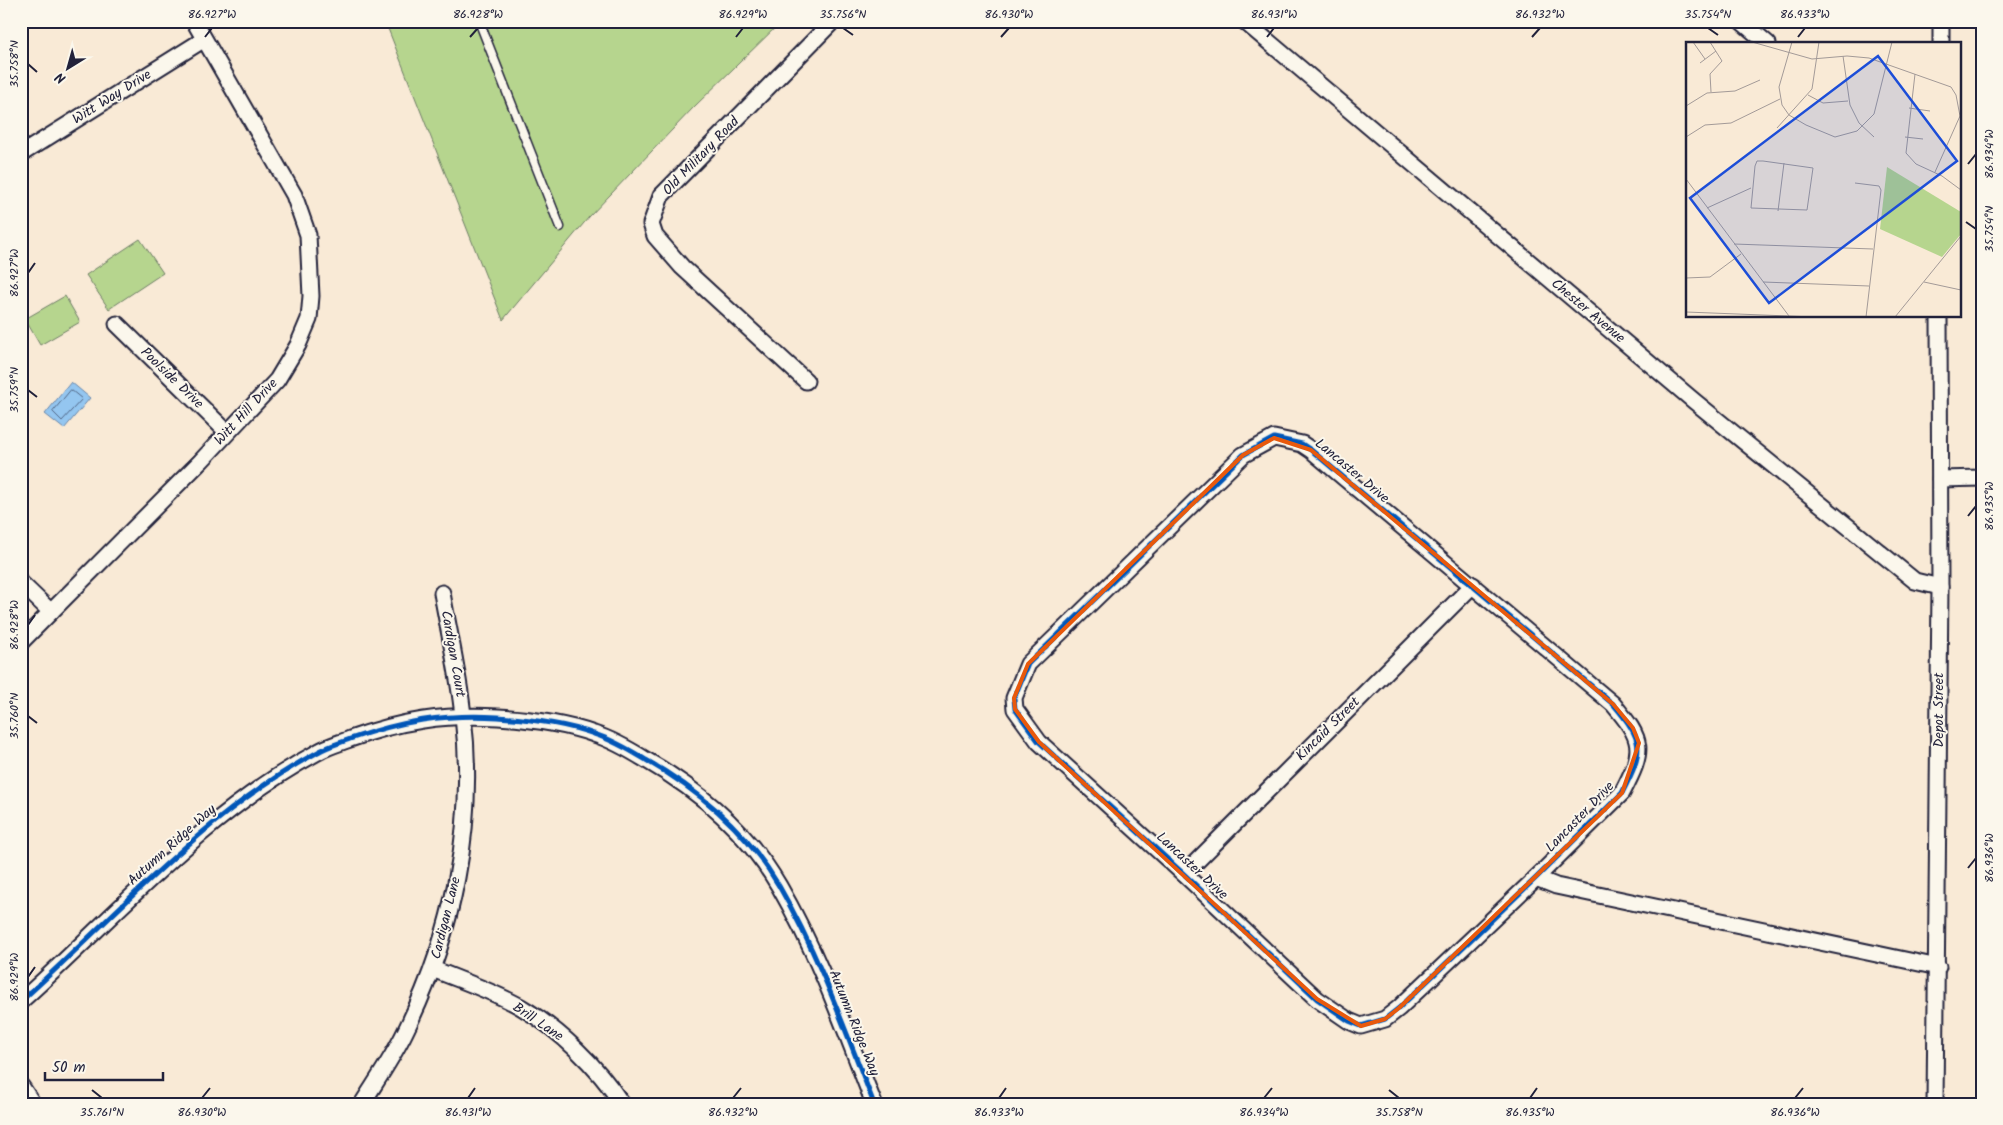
<svg xmlns="http://www.w3.org/2000/svg" width="2003" height="1125" viewBox="0 0 2003 1125" font-family="Kalam,sans-serif">
	<rect width="100%" height="100%" fill="#f9ead6"/>
	<filter id="ink" filterUnits="userSpaceOnUse"><feTurbulence type="fractalNoise" baseFrequency=".02" numOctaves="2"/><feDisplacementMap in="SourceGraphic" scale="10" xChannelSelector="R" yChannelSelector="G"/><feConvolveMatrix kernelMatrix="1 2 1 2 8 2 1 2 1" color-interpolation-filters="sRGB"/></filter>
	<g filter="url(#ink)">
		<g fill="#b6d58e" stroke="#6c7c64">
			<path d="M385,21H782L694,107L589,217L503,320Z"/>
			<path d="M140,239L163,273L109,309L86,275Z"/>
			<path d="M65,296L80,322L40,345L25,319Z"/>
		</g>
		<path fill="#94c6f0" stroke="#6684a8" d="M71,382L90,398L64,429L45,414Z"/>
		<g fill="none" stroke-linecap="round" stroke-linejoin="round">
			<path stroke="#506483" stroke-width="1" d="M71,390L82,399L62,421L53,412Z"/>
			<defs>
				<g id="lane">
					<path d="M479,21L560,227"/>
					<path d="M1977,21L1982,22"/>
				</g>
				<g id="street">
					<path d="M1244,21L1694,401L1915,581L1940,587"/>
					<path d="M1741,21L1768,44"/>
					<path d="M1941,44V21"/>
					<path d="M21,154L203,40"/>
					<path d="M117,324L227,432"/>
					<path d="M806,381L682,267L655,236L651,224L661,196L833,21"/>
					<path d="M1274,438L1302,444L1311,450L1613,704C1644,741 1645,749 1622,793L1536,878L1399,1008L1385,1019L1361,1026L1349,1021L1317,999L1184,874L1039,742L1015,709L1014,698L1028,664L1243,455Z"/>
					<path d="M1940,479L1982,478"/>
					<path d="M21,583L51,612"/>
					<path d="M21,642L201,461L277,380L298,345L309,319L311,296L308,235L294,195L194,21"/>
					<path d="M1184,874L1473,585"/>
					<path d="M1536,878L1556,886L1938,967"/>
					<path d="M433,969C462,981 493,991 521,1007C560,1030 597,1066 622,1104"/>
					<path d="M21,1001C117,915 203,814 318,752C328,746 340,743 350,739C401,721 443,714 498,717C530,719 563,723 594,734C613,740 630,750 646,760C700,791 747,831 779,886C818,953 846,1032 874,1104"/>
					<path d="M21,1086L33,1104"/>
					<path d="M362,1104C377,1080 393,1057 405,1032C453,935 476,824 463,716C459,675 449,633 442,593"/>
					<path d="M1935,1104L1940,587L1939,316"/>
				</g>
			</defs>
			<use href="#lane" stroke="#22223b" stroke-width="11"/>
			<use href="#street" stroke="#22223b" stroke-width="19"/>
			<use href="#lane" stroke="#fbf7ec" stroke-width="8"/>
			<use href="#street" stroke="#fbf7ec" stroke-width="15"/>
			<defs>
				<g id="cycleway">
					<path d="M1274,438L1302,444L1311,450L1613,704C1644,741 1645,749 1622,793L1536,878L1399,1008L1385,1019L1361,1026L1349,1021L1317,999L1184,874L1039,742L1015,709L1014,698L1028,664L1243,455Z"/>
					<path d="M21,1001C117,915 203,814 318,752C328,746 340,743 350,739C401,721 443,714 498,717C530,719 563,723 594,734C613,740 630,750 646,760C700,791 747,831 779,886C818,953 846,1032 874,1104"/>
				</g>
			</defs>
			<use href="#cycleway" stroke="#fbf7ec" stroke-width="8"/>
			<use href="#cycleway" stroke="#0057b8" stroke-width="5"/>
		</g>
	</g>
	<path fill="none" stroke="#e8590c" stroke-width="4" stroke-linejoin="round" d="M1274,438L1311,450L1613,704L1633,728L1639,743L1622,793L1399,1008L1385,1019L1361,1026L1317,999L1039,742L1015,709L1014,698L1028,664L1243,455Z"/>
	<path fill="none" stroke="#22223b" stroke-width="2" d="M843,28L853,35M1708,28L1718,35M205,37L212,28M470,37L478,28M736,37L743,28M1001,37L1009,28M1267,37L1274,28M1532,37L1540,28M1798,37L1805,28M28,64L37,72M1968,164L1976,154M1966,222L1976,229M28,273L35,263M28,390L37,397M1968,516L1976,506M28,625L35,615M28,716L37,723M1968,868L1976,858M28,977L35,967M92,1090L102,1098M1389,1090L1399,1098M202,1098L210,1088M468,1098L475,1088M733,1098L741,1088M999,1098L1006,1088M1264,1098L1272,1088M1530,1098L1537,1088M1795,1098L1803,1088"/>
	<g text-anchor="middle" dominant-baseline="central" stroke-width="4" stroke-linejoin="round" paint-order="stroke">
		<g font-size="14" fill="#22223b" stroke="#fbf7ec">
			<text transform="translate(112 97) rotate(-32)">Witt Way Drive</text>
			<text transform="translate(701 156) rotate(-46)">Old Military Road</text>
			<text transform="translate(1588 311) rotate(40)">Chester Avenue</text>
			<text transform="translate(172 378) rotate(44)">Poolside Drive</text>
			<text transform="translate(246 412) rotate(-47)">Witt Hill Drive</text>
			<text transform="translate(1352 471) rotate(40)">Lancaster Drive</text>
			<text transform="translate(453 654) rotate(80)">Cardigan Court</text>
			<text transform="translate(1939 710) rotate(-90)">Depot Street</text>
			<text transform="translate(1328 729) rotate(-45)">Kincaid Street</text>
			<text transform="translate(1580 817) rotate(-46)">Lancaster Drive</text>
			<text transform="translate(172 845) rotate(-42)">Autumn Ridge Way</text>
			<text transform="translate(1192 866) rotate(43)">Lancaster Drive</text>
			<text transform="translate(446 918) rotate(-76)">Cardigan Lane</text>
			<text transform="translate(538 1022) rotate(34)">Brill Lane</text>
			<text transform="translate(854 1023) rotate(68)">Autumn Ridge Way</text>
		</g>
	</g>
	<g transform="translate(1686 42)">
		<rect width="275" height="275" fill="#f9ead6"/>
		<path d="M201,125L275,170V192L256,215L194,187Z" fill="#b6d58e"/>
		<path fill="none" stroke="#a39a98" stroke-width="1" d="M7,0L19,17M24,0L36,19L24,32L25,50M66,0L126,17L161,14L183,16L265,45L270,53L274,74L249,130M106,0L93,45L96,63L103,73L120,83L149,95L171,89L188,72L206,0M157,14L164,63L173,81L188,95M14,21L30,9M229,32L220,111L230,122L256,134L275,148M122,53L137,61L162,59M0,64L21,51L49,49L74,38M223,66L244,69M91,86L126,47L133,0M0,95L19,83L45,81L94,57M219,95L237,97M77,119L127,126L121,168L65,166L69,124L71,119ZM0,137L103,274M169,141L193,144L195,148L180,275M21,166L65,146M92,169L98,121M48,202L187,207M0,236L24,235L55,212M77,240L183,244M238,240L275,248M0,270L128,275M209,275L275,194"/>
		<path fill="#1d4ed8" fill-opacity="0.15" stroke="#1d4ed8" stroke-width="2.5" d="M192,14L271,119L83,261L4,156Z"/>
		<rect width="275" height="275" fill="none" stroke="#22223b" stroke-width="2.5"/>
	</g>
	<rect width="2003" height="1125" fill="none" stroke="#fbf7ec" stroke-width="55"/>
	<g transform="translate(68 68) rotate(217)" stroke="#fbf7ec" stroke-width="4" paint-order="stroke">
	<path d="M0-4L9 19L0 12L-9 19Z" fill="#22223b"/>
	<text y="-8" font-size="14" font-weight="bold" text-anchor="middle" fill="#22223b">N</text>
	</g>
	<path d="M45 1072v8h118v-8" fill="none" stroke="#22223b" stroke-width="2.5"/>
	<text x="52" y="1072" font-size="15" fill="#22223b" stroke="#fbf7ec" stroke-width="4" paint-order="stroke">50 m</text>
	<rect x="28" y="28" width="1948" height="1070" fill="none" stroke="#22223b" stroke-width="2"/>
	<g font-size="12" text-anchor="middle" fill="#22223b">
		<text x="212" y="18">86.927°W</text>
		<text x="478" y="18">86.928°W</text>
		<text x="743" y="18">86.929°W</text>
		<text x="843" y="18">35.756°N</text>
		<text x="1009" y="18">86.930°W</text>
		<text x="1274" y="18">86.931°W</text>
		<text x="1540" y="18">86.932°W</text>
		<text x="1708" y="18">35.754°N</text>
		<text x="1805" y="18">86.933°W</text>
		<text transform="translate(14 64) rotate(-90)" y="4">35.758°N</text>
		<text transform="translate(1989 154) rotate(-90)" y="4">86.934°W</text>
		<text transform="translate(1989 229) rotate(-90)" y="4">35.754°N</text>
		<text transform="translate(14 273) rotate(-90)" y="4">86.927°W</text>
		<text transform="translate(14 390) rotate(-90)" y="4">35.759°N</text>
		<text transform="translate(1989 506) rotate(-90)" y="4">86.935°W</text>
		<text transform="translate(14 625) rotate(-90)" y="4">86.928°W</text>
		<text transform="translate(14 716) rotate(-90)" y="4">35.760°N</text>
		<text transform="translate(1989 858) rotate(-90)" y="4">86.936°W</text>
		<text transform="translate(14 977) rotate(-90)" y="4">86.929°W</text>
		<text x="102" y="1116">35.761°N</text>
		<text x="202" y="1116">86.930°W</text>
		<text x="468" y="1116">86.931°W</text>
		<text x="733" y="1116">86.932°W</text>
		<text x="999" y="1116">86.933°W</text>
		<text x="1264" y="1116">86.934°W</text>
		<text x="1399" y="1116">35.758°N</text>
		<text x="1530" y="1116">86.935°W</text>
		<text x="1795" y="1116">86.936°W</text>
	</g>
</svg>
